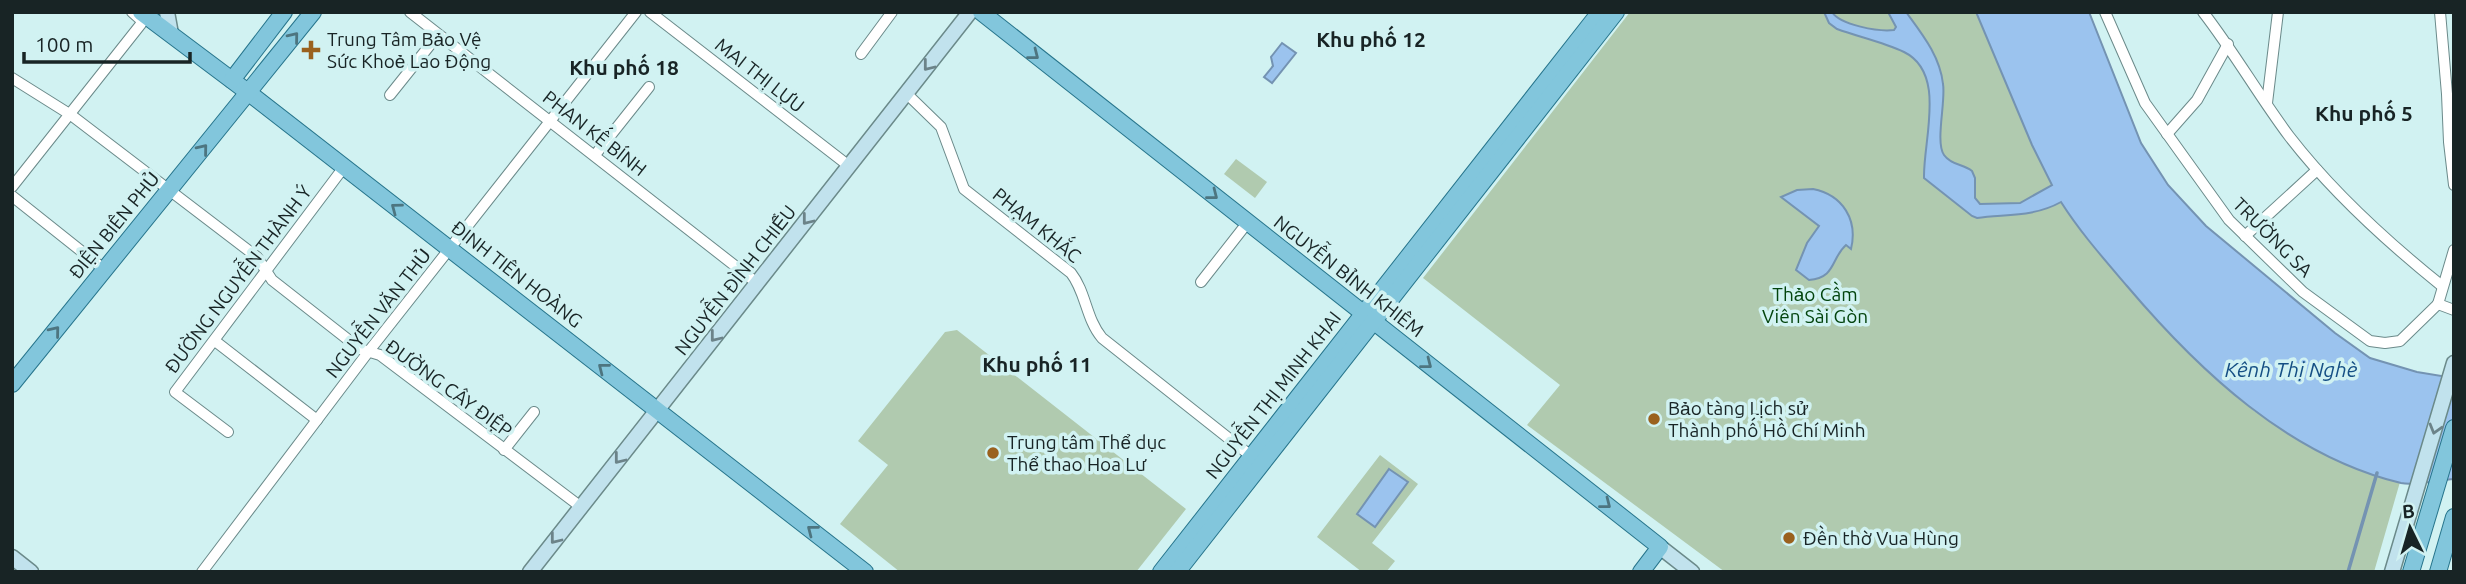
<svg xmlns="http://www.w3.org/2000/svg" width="2466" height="584" viewBox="0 0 2466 584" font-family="Ubuntu,sans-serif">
	<rect width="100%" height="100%" fill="#d1f2f2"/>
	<g fill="#b0caaf">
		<path d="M1630,12H1976L2032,145L2061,201L2095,248L2154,318L2193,357L2254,411L2343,463L2400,482L2374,572H1725L1527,425L1560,385L1423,278Z"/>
		<path d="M1236,159L1267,182L1255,198L1224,174Z"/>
		<path d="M957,330L1186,509L1136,572H900L840,524L888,465L858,441L945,332Z"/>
		<path d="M1380,455L1418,484L1372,543L1395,561L1386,572H1362L1317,537Z"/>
	</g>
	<g fill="#9bc3ee" stroke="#7493b2" stroke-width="2">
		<path d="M1824,12H1832C1840,25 1879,32 1894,30L1896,27L1888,12H1906C1922,34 1940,56 1943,84C1946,101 1935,142 1944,155C1951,165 1963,164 1972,171L1975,178V198L1980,204L2020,203L2052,185L2032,145L1976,12H2089L2141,143L2168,185L2206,226L2335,333L2370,358L2417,372L2454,378V479C2438,480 2416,486 2401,483C2289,456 2199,371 2127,286C2104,259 2080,232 2061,202C2034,217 2007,214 1977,218L1972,216L1924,178C1923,140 1947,73 1904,52C1883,42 1859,37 1837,29L1829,23Z"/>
		<path d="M1282,43L1296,53L1272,83L1264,77L1273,66L1271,57Z"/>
		<path d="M1813,189C1843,195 1858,220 1851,249L1846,245C1831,258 1836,278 1809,280L1796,270L1807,243L1819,226L1781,197L1797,190Z"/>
		<path d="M1389,469L1408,482L1375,527L1357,514Z"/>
	</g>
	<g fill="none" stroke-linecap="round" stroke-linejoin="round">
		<path stroke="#7493b2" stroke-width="3.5" d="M2348,572L2377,473"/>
		<defs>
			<g id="street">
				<path d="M410,12L757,283"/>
				<path d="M650,12L849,166"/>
				<path d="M2105,12L2145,103L2229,220L2303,292L2370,341L2385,343L2400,341L2438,304"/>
				<path d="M2203,12C2234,52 2259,96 2289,136C2333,193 2386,241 2442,286"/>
				<path d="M2440,12L2447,94L2449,142L2454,185"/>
				<path d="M861,54L892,12"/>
				<path d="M12,78L71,115L257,257L272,280L360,349L380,355L581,507"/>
				<path d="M906,93L941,127L964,189L1071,273C1086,292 1086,319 1102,338L1251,456"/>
				<path d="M390,95L438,35"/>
				<path d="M2267,103L2278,12"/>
				<path d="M2167,134L2197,100L2228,44"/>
				<path d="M595,155L649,87"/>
				<path d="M12,187L141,24V20L132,12"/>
				<path d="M12,196L105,270"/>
				<path d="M2245,236L2317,170"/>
				<path d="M1201,282L1248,222"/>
				<path d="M2438,304L2454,250"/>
				<path d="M2438,304L2454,310"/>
				<path d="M215,341L317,420"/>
				<path d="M228,432L175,392L344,167"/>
				<path d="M504,450L534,412"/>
				<path d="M202,572L369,351L636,12"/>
			</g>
			<g id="secondary">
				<path d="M167,12L171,34"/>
				<path d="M1660,547L1692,572"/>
				<path d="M12,557L31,572"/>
				<path d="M530,572L970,12"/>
				<path d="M2392,572L2454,363"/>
			</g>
			<g id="primary">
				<path d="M141,12L249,93L865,572"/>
				<path d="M981,12L1660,547L1641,572"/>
				<path d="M232,80L284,12"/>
				<path d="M12,384L313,12"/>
				<path d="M1161,572L1600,12"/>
				<path d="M1177,572L1616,12"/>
				<path d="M2411,572L2454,428"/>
				<path d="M2438,572L2454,517"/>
			</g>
		</defs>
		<use href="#street" stroke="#6b8a8a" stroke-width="12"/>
		<use href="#secondary" stroke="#6b8a8a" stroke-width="17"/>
		<use href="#primary" stroke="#27758c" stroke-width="18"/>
		<use href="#street" stroke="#fff" stroke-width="10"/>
		<use href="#secondary" stroke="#c1e2ed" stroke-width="14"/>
		<use href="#primary" stroke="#82c6dc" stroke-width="16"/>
	</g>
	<defs><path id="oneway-chevron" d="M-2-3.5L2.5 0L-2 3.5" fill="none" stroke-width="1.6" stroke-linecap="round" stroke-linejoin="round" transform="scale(1.75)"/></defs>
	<g stroke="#4d7580">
		<use href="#oneway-chevron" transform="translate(294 37) rotate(-51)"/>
		<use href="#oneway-chevron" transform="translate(1034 55) rotate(38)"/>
		<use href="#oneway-chevron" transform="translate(203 149) rotate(-51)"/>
		<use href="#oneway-chevron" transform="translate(1213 195) rotate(38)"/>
		<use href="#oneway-chevron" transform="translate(396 208) rotate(-143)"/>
		<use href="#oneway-chevron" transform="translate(55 331) rotate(-51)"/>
		<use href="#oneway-chevron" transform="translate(1427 364) rotate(38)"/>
		<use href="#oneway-chevron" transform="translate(603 368) rotate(-142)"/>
		<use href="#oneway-chevron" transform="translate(1606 504) rotate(38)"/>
		<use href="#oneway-chevron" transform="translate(812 530) rotate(-142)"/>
	</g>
	<g stroke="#6c8389">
		<use href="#oneway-chevron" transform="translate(928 66) rotate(128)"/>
		<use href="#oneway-chevron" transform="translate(807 220) rotate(128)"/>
		<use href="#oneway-chevron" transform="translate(715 337) rotate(128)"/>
		<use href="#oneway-chevron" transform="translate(2435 429) rotate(106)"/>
		<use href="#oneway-chevron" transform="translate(619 459) rotate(128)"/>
		<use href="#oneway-chevron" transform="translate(555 539) rotate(128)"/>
	</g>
	<g fill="#9a611e" stroke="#d1f2f2" stroke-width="2.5">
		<path d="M307.5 39.5h7v7h7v7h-7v7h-7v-7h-7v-7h7z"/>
		<circle cx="1654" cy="419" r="7"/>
		<circle cx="993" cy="453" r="7"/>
		<circle cx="1789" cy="538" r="7"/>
	</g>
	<g text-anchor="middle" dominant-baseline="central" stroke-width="7" stroke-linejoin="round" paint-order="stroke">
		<g font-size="19" fill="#182425" stroke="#d1f2f2" text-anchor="start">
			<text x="327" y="39">Trung Tâm Bảo Vệ<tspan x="327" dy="22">Sức Khoẻ Lao Động</tspan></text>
			<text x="1668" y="408">Bảo tàng Lịch sử<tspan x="1668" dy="22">Thành phố Hồ Chí Minh</tspan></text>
			<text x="1007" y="442">Trung tâm Thể dục<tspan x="1007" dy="22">Thể thao Hoa Lư</tspan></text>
			<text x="1803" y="538">Đền thờ Vua Hùng</text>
		</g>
		<g font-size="19" fill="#182425" stroke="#d1f2f2">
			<text transform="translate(760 75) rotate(38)">MAI THỊ LỰU</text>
			<text transform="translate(595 133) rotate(38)">PHAN KẾ BÍNH</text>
			<text transform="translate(114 225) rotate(-51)">ĐIỆN BIÊN PHỦ</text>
			<text transform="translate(1037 225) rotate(39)">PHẠM KHẮC</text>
			<text transform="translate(2273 237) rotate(45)">TRƯỜNG SA</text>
			<text transform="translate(517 274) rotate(38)">ĐINH TIÊN HOÀNG</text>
			<text transform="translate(1349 276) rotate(38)">NGUYỄN BỈNH KHIÊM</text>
			<text transform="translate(238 279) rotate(-53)">ĐƯỜNG NGUYỄN THÀNH Ý</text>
			<text transform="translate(735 280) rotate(-52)">NGUYỄN ĐÌNH CHIỂU</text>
			<text transform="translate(378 313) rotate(-52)">NGUYỄN VĂN THỦ</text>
			<text transform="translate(449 388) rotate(36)">ĐƯỜNG CÂY ĐIỆP</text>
			<text transform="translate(1273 395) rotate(-52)">NGUYỄN THỊ MINH KHAI</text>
		</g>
		<g font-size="19" fill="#03440d" stroke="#d1f2f2">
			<text x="1815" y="294">Thảo Cầm<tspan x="1815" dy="22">Viên Sài Gòn</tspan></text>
		</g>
		<g font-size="21" font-weight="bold" fill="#182425" stroke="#d1f2f2">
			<text x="1371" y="39">Khu phố 12</text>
			<text x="624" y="67">Khu phố 18</text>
			<text x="2364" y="113">Khu phố 5</text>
			<text x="1037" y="364">Khu phố 11</text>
		</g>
		<g font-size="21" font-style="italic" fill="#154f84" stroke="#d1f2f2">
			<text x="2291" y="369">Kênh Thị Nghè</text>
		</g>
	</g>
	<rect width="2466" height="584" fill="none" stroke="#182425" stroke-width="28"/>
	<g transform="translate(2410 528) rotate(355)" stroke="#d1f2f2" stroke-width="5" paint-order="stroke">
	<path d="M0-5L12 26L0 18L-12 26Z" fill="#182425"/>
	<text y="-10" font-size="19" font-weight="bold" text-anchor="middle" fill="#182425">B</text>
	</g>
	<path d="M24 52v10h166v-10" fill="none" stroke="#182425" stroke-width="3.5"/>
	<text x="35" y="52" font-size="21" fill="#182425" stroke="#d1f2f2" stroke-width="5" paint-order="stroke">100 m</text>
</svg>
